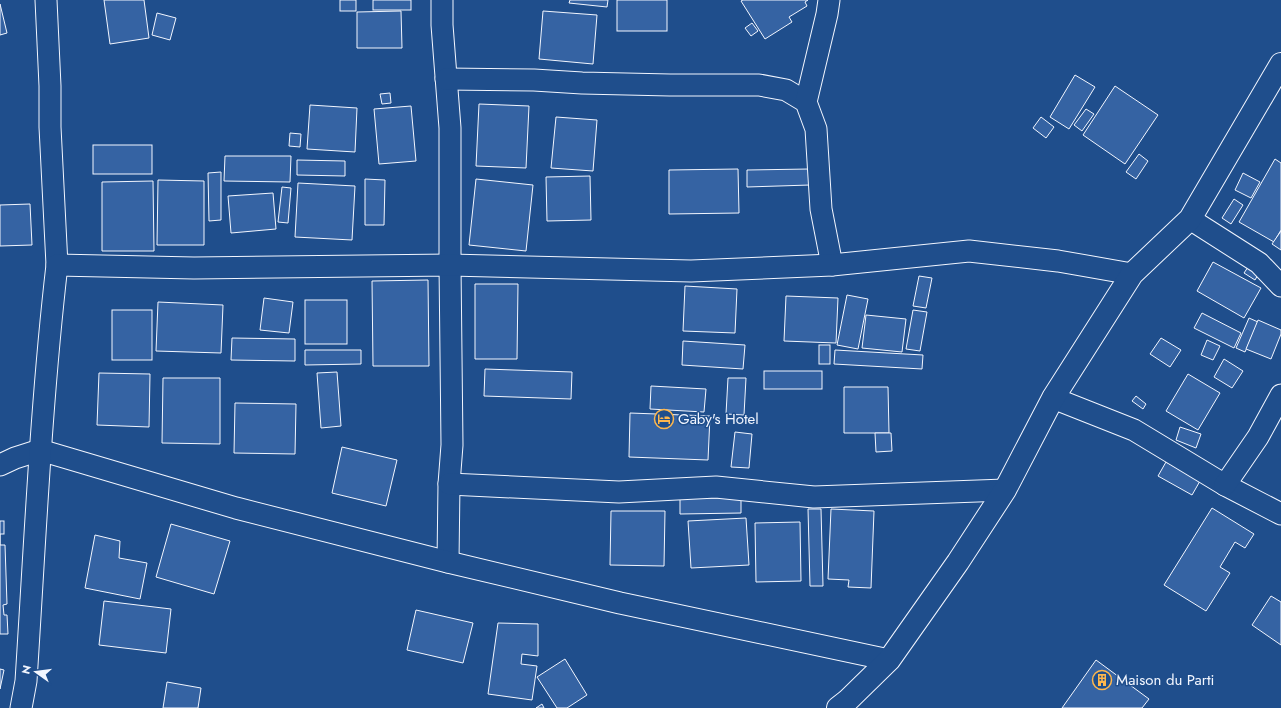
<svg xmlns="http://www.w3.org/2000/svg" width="1281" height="708" viewBox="0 0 1281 708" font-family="Jost,sans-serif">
	<rect width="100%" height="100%" fill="#1f4e8c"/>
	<g fill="#3563a3" stroke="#f2f6ff">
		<path d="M104,0H144L149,38L110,44Z"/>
		<rect x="340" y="0" width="16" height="11"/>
		<rect x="373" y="0" width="38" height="10"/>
		<path d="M570,0H608L607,7L569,3Z"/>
		<rect x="617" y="0" width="50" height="31"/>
		<path d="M743,0H808L805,2L807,6L789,17L792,22L765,39L741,1Z"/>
		<path d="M0,4L7,33L0,35Z"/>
		<path d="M401,11L402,48H357V12Z"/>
		<path d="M543,11L597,15L593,64L539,59Z"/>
		<path d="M157,13L176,18L170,40L152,35Z"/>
		<path d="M752,23L758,31L751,36L745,28Z"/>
		<path d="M1075,75L1095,87L1069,129L1050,117Z"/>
		<path d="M1115,86L1158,115L1125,164L1083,135Z"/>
		<path d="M390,93L391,103L382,104L380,94Z"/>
		<path d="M479,104L529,106L526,168L476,166Z"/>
		<path d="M310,105L357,108L355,152L307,149Z"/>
		<path d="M411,106L416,161L379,164L374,109Z"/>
		<path d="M1086,109L1094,114L1082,131L1074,125Z"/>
		<path d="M556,117L597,120L593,171L551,168Z"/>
		<path d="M1041,117L1054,127L1046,138L1033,128Z"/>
		<path d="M290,133L301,134L300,147L289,146Z"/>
		<rect x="93" y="145" width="59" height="29"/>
		<path d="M1139,154L1148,161L1136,179L1126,172Z"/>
		<path d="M225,156H291L290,182L224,181Z"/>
		<path d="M1275,159L1281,163V230L1274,242L1239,222Z"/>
		<path d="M297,160L345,161V176L297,175Z"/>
		<path d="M738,169L739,213L669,214V170Z"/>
		<path d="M809,169L810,185L747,187V170Z"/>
		<path d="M221,172V220L209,221L208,173Z"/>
		<path d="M1243,173L1260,182L1251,198L1235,190Z"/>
		<path d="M590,176L591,220L547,221L546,177Z"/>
		<path d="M365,179L385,180L384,225H365Z"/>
		<path d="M476,179L533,185L526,251L469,245Z"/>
		<path d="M158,180L204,181V245H157Z"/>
		<path d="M153,181L154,251H102V182Z"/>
		<path d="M298,183L355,186L352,240L295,237Z"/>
		<path d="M282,187L291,188L288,223L278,222Z"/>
		<path d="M273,193L276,229L231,233L228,196Z"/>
		<path d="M1234,199L1243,205L1231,224L1222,218Z"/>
		<path d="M30,204L32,245L0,246V205Z"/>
		<path d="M1281,231V250L1272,244Z"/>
		<path d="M1213,262L1261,288L1244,318L1197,291Z"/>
		<path d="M1248,267L1259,273L1255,280L1244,273Z"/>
		<path d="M919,276L932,278L926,308L913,306Z"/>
		<path d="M428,280L429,366H373L372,281Z"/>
		<path d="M475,284H518L517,359H475Z"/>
		<path d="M685,286L737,289L735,333L683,331Z"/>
		<path d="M847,295L868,299L858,349L837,345Z"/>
		<path d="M786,296L838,298L836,343L784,341Z"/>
		<path d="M264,298L293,302L289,333L260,330Z"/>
		<rect x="305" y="300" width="42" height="44"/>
		<path d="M158,302L223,305L221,353L156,351Z"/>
		<rect x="112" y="310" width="40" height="50"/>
		<path d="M913,310L927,312L920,351L906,349Z"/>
		<path d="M1202,313L1241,333L1234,348L1194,328Z"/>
		<path d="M866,315L906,319L902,352L862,348Z"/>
		<path d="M1249,318L1258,322L1245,352L1236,348Z"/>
		<path d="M1258,320L1281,330V334L1271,359L1246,349Z"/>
		<path d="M232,338L295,339V361L231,360Z"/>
		<path d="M1161,338L1181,350L1170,367L1150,354Z"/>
		<path d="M1207,340L1220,346L1213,360L1201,355Z"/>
		<path d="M683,341L745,345L743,369L682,365Z"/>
		<rect x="819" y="345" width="11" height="19"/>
		<path d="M305,350H361V364L305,365Z"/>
		<path d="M835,350L923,355L922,369L834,364Z"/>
		<path d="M1224,359L1243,371L1232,388L1214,377Z"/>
		<path d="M485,369L572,372L571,399L484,396Z"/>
		<rect x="764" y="371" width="58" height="18"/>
		<path d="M337,372L341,426L321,428L317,373Z"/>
		<path d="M99,373L150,374L149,427L97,425Z"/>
		<path d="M1188,374L1220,393L1198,430L1166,411Z"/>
		<path d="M163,378H220V444L162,443Z"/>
		<path d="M728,378H746L744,415L726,414Z"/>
		<path d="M651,386L706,389L704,412L650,409Z"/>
		<path d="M844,387H888L889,433H844Z"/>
		<path d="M1136,396L1146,404L1143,409L1132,401Z"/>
		<path d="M235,403L296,404L295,454L234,453Z"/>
		<path d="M630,413L710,416L708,460L629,457Z"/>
		<path d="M1180,427L1201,434L1196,448L1176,440Z"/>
		<path d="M735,432L752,434L749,468L731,467Z"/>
		<path d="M875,433H891L892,451L876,452Z"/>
		<path d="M342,447L397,460L386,506L332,493Z"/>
		<path d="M1166,462L1200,481L1192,495L1158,476Z"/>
		<path d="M680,498H741V513L680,514Z"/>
		<path d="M1212,508L1254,534L1245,548L1235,542L1220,567L1230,573L1206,611L1164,585Z"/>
		<path d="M808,509H821L823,586H810Z"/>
		<path d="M831,509L874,511L871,588L848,587L849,580L828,579Z"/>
		<path d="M611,511H665L664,566L610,565Z"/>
		<path d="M746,518L749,565L691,568L688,521Z"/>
		<rect x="0" y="521" width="4" height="13"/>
		<path d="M800,522L801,581L756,582L755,523Z"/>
		<path d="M171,524L230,541L214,594L156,577Z"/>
		<path d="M0,534V545H5L7,604L3,605L4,615H7L8,634H0Z"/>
		<path d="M95,535L120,541L119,558L147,563L140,599L85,588Z"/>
		<path d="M1271,596L1281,602V645L1252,625Z"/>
		<path d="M104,601L171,609L166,653L99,645Z"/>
		<path d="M416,610L473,623L463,663L407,650Z"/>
		<path d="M498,623L538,624V656L522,654L521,664L537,666L532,700L488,694Z"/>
		<path d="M565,659L587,695L567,708H557L537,677Z"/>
		<path d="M1096,660L1149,699L1142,708H1062Z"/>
		<path d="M0,669L4,670L0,689Z"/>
		<path d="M167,682L201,688L198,708H163Z"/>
		<path d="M542,704L544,708H536Z"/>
	</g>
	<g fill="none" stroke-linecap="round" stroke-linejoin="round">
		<defs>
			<g id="minor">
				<path d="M46,0L50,86V127L57,265"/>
				<path d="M442,0V25L450,128V265L452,445L449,484L448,562"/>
				<path d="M446,79L534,80L582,83L670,85H759L786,90L806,102L816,129L821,209L832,265"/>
				<path d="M806,102L827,14L829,0"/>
				<path d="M1190,219L1259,263L1281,286"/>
				<path d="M1053,398L1134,430L1225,485L1281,514"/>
				<path d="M0,465L15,458L40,450L236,508L448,562L620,603L889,660"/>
				<path d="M449,484L619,492L716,487L814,497L1005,490"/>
				<path d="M1225,485L1258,437L1281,395"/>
				<path d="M21,708L26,681C35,542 41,403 57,265L194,268L450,265L691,271L832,265L969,251L1058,261L1132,274"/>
			</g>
			<path id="secondary" d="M838,708L847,701L889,660L958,562L1005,490L1053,398L1132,274L1190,219L1281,64"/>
		</defs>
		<use href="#minor" stroke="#f2f6ff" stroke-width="23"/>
		<use href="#secondary" stroke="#f2f6ff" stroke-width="24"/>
		<use href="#minor" stroke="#1f4e8c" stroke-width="21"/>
		<use href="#secondary" stroke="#1f4e8c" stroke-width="22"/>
	</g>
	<defs>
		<symbol id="hotel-ring" viewBox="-11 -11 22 22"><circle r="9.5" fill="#1f4e8c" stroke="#ffb74d" stroke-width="1.5"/><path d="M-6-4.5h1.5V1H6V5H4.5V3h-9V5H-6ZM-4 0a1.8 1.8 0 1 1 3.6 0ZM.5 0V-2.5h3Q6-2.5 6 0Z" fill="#ffb74d"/></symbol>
		<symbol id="building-ring" viewBox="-11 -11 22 22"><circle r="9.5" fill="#1f4e8c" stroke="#ffb74d" stroke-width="1.5"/><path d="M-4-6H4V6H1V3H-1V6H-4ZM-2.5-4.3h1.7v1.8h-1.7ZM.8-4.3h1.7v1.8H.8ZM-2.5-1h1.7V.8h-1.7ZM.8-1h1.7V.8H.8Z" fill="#ffb74d"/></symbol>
	</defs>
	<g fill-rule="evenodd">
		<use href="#hotel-ring" x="653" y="408" width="22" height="22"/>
		<use href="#building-ring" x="1091" y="669" width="22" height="22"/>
	</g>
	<g text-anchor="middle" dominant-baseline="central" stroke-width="3" stroke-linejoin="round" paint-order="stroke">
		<g font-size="15" fill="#f2f6ff" stroke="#1f4e8c" text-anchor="start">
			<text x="678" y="419">Gaby's Hotel</text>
			<text x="1116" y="680">Maison du Parti</text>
		</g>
	</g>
	<g transform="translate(36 672) rotate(284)" stroke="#1f4e8c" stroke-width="3" paint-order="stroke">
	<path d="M0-3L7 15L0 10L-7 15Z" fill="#f2f6ff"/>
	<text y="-6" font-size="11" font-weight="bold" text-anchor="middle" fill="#f2f6ff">N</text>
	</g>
</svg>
